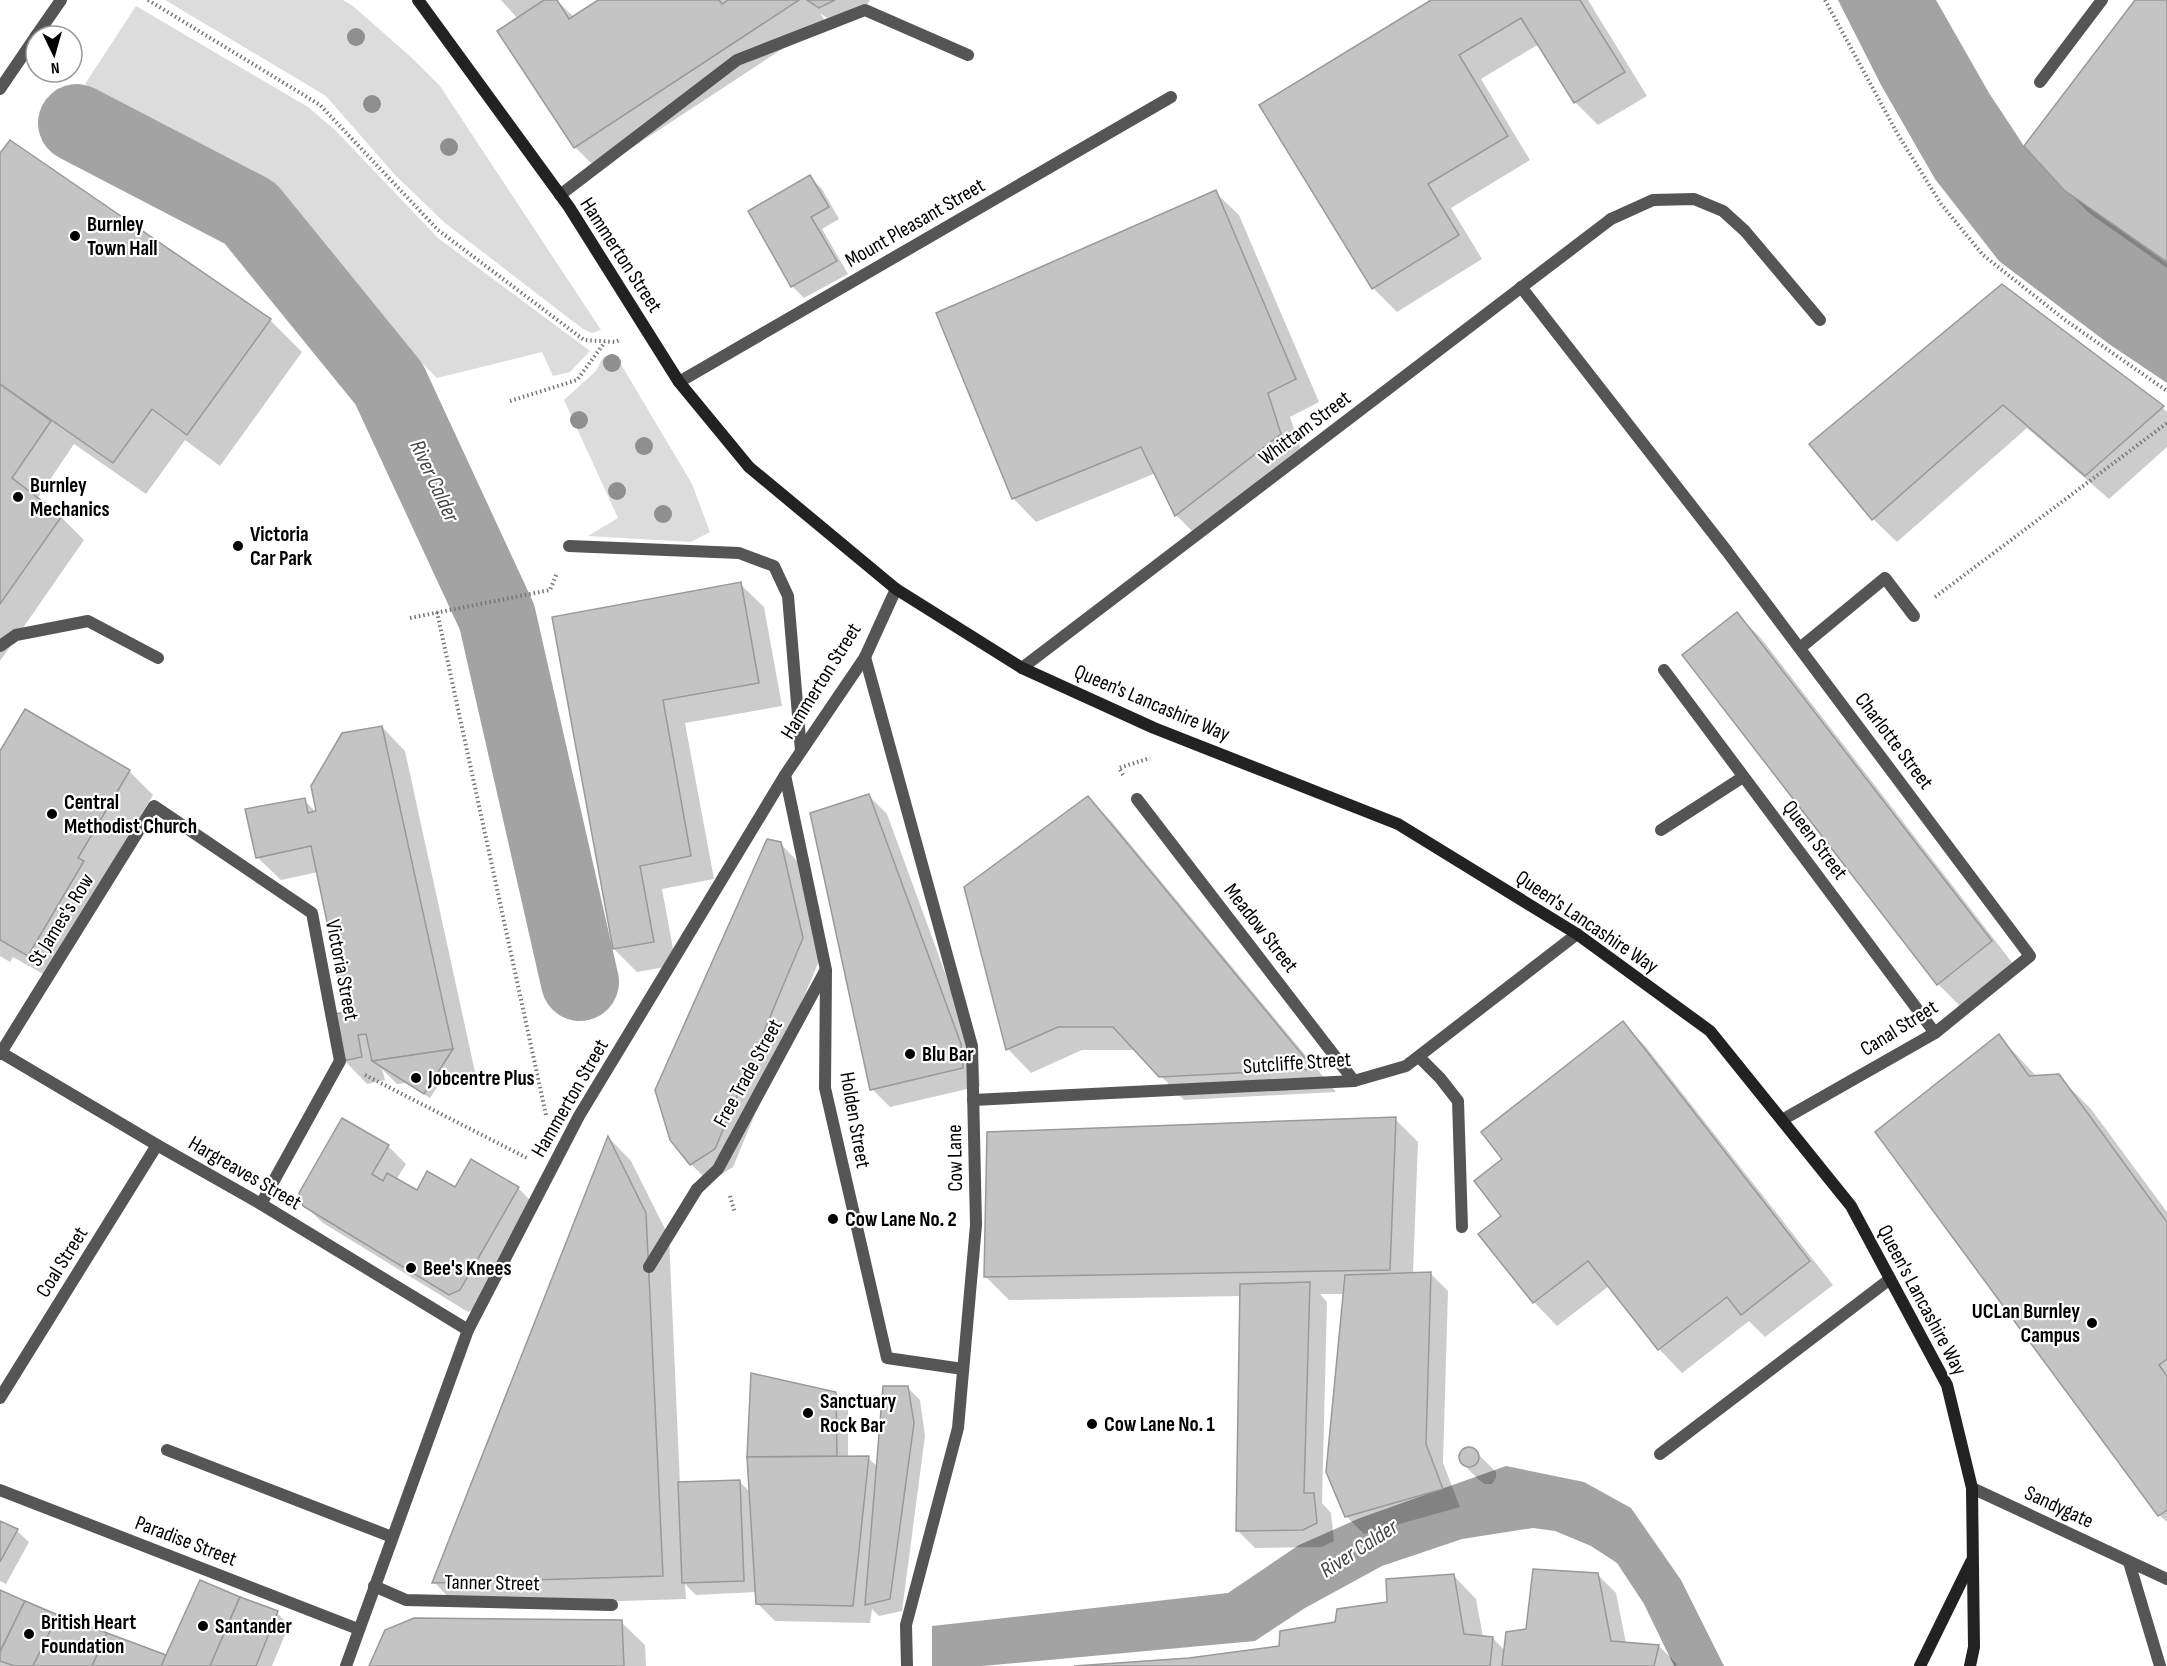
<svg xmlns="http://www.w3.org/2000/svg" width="2167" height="1666" viewBox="0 0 2167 1666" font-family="'Sofia Sans Condensed',sans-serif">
	<rect width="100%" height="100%" fill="#fff"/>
	<g fill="#dcdcdc">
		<path d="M165,0H343L353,6L412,58L440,86L601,330L592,333L583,329L445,223L395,175L326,96Z"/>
		<path d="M136,6L308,107L335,130L438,238L590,351L570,372L553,376L542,352L437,378L269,211L85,84Z"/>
		<path d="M612,356L619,361L692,484L710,532L691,542L588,536L618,518L564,400L596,371L603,357Z"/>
	</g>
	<g fill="#a3a3a3">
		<path d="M1838,0H1936L1989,93L2024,146L2064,190L2167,263V383L2109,344L1999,261L1935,179L1881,85Z"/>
		<path d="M1506,1466L1584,1482L1631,1508L1681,1580L1724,1666H1674L1644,1604L1617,1563L1591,1546L1555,1531L1533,1528L1462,1539L1382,1566L1305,1608L1255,1641L982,1666H932V1626L1228,1593L1299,1545L1360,1518Z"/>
	</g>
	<g fill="#0003">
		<path d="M501,0H556L574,17L601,0H726L727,2L731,0H870L861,14L838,26L820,13L825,21L598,170L575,147L518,19Z"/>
		<path d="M1434,0H1588L1647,96L1598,125L1575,102L1539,44L1481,79L1530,160L1451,208L1482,259L1397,312L1373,288Z"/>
		<path d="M2137,0H2167V268L2089,213L2065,189Z"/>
		<path d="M0,156L270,320L302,352L220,466L185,440L146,494L74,444L37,499L61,517L84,540L0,661Z"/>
		<path d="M810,177L822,189L839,219L822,229L848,274L804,298L792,286Z"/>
		<path d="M1215,192L1239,215L1319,402L1290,417L1304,458L1199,538L1176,515L1156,473L1036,522L1013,498Z"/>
		<path d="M2002,286L2163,408L2167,412V447L2109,499L2027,428L1897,542L1873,519L1811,444Z"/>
		<path d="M740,584L764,607L782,706L685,723L714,879L662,889L676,965L637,972L614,949L554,618Z"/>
		<path d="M1737,614L1760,637L2014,965L1961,1007L1938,984Z"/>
		<path d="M26,711L129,771L153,795L102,881L52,979L13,957L10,962L0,956V754Z"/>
		<path d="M382,727L405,751L475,1072L444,1077L430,1098L406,1083L397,1084L382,1069L385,1080L367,1084L344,1060L348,1014L318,872L281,880L257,857L304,800L318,814Z"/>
		<path d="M869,796L887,814L978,1063L980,1086L890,1107L872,1089Z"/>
		<path d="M1088,798L1111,821L1336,1092L1184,1100L1136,1050H1082L1031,1073L1008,1049L966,888Z"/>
		<path d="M780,843L798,862L821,956L733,1167L709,1182L691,1164L672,1140Z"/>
		<path d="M1623,1023L1646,1047L1833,1285L1765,1337L1749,1321L1682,1373L1659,1349L1609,1286L1557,1326L1534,1302L1480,1234L1503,1216L1504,1159Z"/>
		<path d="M1999,1036L2037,1077L2058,1076L2091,1109L2167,1212V1522L2159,1515Z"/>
		<path d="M1395,1119L1418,1142L1413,1274L1430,1273L1448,1291L1443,1463L1460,1507L1364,1534L1346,1516L1345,1294H1320L1327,1302L1322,1503L1331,1513L1334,1541L1322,1547L1255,1548L1237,1530L1241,1296L1009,1300L985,1276Z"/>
		<path d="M609,1138L631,1161L669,1237L680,1484L739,1481L751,1493L748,1457L836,1393L848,1405V1458H868L878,1467L908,1388L920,1400L925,1436L902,1611L879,1616L872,1609L870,1623L775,1621L757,1603V1592L696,1595L685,1584L686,1599L457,1606L434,1582Z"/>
		<path d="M388,1146L406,1164L396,1180L417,1192L455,1189L518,1188L536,1206L477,1308L468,1312L323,1223L304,1205Z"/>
		<path d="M1472,1448L1496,1472V1478L1492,1484H1485L1479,1480L1461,1462L1460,1454L1465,1449Z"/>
		<path d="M0,1523L17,1531L29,1542L6,1584L0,1581Z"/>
		<path d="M1453,1575L1476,1599L1483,1637L1493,1638L1505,1651L1598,1575L1616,1593L1626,1643L1659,1646L1677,1664L1676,1666H1095L1189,1659L1281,1647Z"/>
		<path d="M201,1582L277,1613L289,1625L272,1666H0V1592L57,1617L166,1656Z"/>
		<path d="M621,1622L645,1645L646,1666H371Z"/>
	</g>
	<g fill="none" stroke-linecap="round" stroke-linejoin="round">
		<path stroke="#a3a3a3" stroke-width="78" d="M77,123L250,213L389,384L497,617L580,982"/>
	</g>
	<g fill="#c4c4c4" stroke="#999" stroke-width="1.5">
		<path d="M544,0H557L569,19L598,0H719L722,4L728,0H799L574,148L497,31Z"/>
		<path d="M807,0H835L819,8Z"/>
		<path d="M1431,0H1580L1625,72L1574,103L1521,18L1459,55L1508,136L1428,184L1459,235L1372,289L1259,105Z"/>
		<path d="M2135,0H2167V262L2064,190L2024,146Z"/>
		<path d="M10,140L271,319L187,435L152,409L113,463L0,384V153Z"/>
		<path d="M810,175L829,207L811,217L837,261L791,287L748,211Z"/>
		<path d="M1216,190L1296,379L1268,393L1281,434L1175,516L1141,447L1012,499L936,313Z"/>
		<path d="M2002,284L2164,406L2085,476L2003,405L1872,520L1809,444Z"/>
		<path d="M0,384L51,421L12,478L62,516L0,604Z"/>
		<path d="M741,582L759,683L663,700L691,856L640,866L654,942L613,949L552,617Z"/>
		<path d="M1737,612L1992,941L1937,985L1682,655Z"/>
		<path d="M25,709L130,770L78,858L84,861L28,956L0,940V751Z"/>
		<path d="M382,726L453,1049L372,1061L366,1034L358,1035L362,1057L342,1061L334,1014L346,1012L311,846L256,858L245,809L305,798L308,813L316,811L311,786L342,733Z"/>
		<path d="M869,794L961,1044L963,1068L870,1090L810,813Z"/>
		<path d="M1088,796L1314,1069L1159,1077L1113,1027H1058L1006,1050L964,887Z"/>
		<path d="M767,839L781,842L803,938L715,1149L690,1165L670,1140L655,1090Z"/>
		<path d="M1623,1021L1810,1261L1741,1315L1727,1297L1658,1350L1588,1261L1533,1303L1478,1234L1501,1216L1474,1181L1502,1159L1481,1132Z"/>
		<path d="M1999,1034L2029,1076L2059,1074L2167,1222V1359L2159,1365L2167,1376V1510L2158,1516L1875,1132Z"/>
		<path d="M453,1049L424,1094L372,1061Z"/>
		<path d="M1396,1117L1390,1270L984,1277L987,1132Z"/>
		<path d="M342,1118L389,1145L372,1174L383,1181L387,1173L417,1190L427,1171L455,1187L471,1159L519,1187L460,1290L449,1295L303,1206L299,1193Z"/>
		<path d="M608,1136L646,1213L663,1576L432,1583Z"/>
		<path d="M1431,1272L1426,1444L1443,1489L1345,1517L1326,1472L1345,1275Z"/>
		<path d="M1310,1282L1304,1493H1314L1317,1523L1303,1530L1236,1531L1240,1284Z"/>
		<path d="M751,1373L836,1392L837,1456L747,1457Z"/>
		<path d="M883,1386H908L914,1423L890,1599L865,1605Z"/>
		<circle cx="1469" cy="1457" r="10"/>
		<path d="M869,1456L853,1606L756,1604L747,1457Z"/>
		<path d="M740,1480L744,1581L682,1583L678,1482Z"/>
		<path d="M0,1521L18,1529L0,1562Z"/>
		<path d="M1533,1569L1598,1573L1611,1641L1659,1645L1654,1666H1502L1506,1632L1526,1629Z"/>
		<path d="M1454,1574L1464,1634L1493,1637L1490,1666H1074L1189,1658L1279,1646L1280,1631L1335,1622L1337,1609L1387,1602L1386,1579Z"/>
		<path d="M200,1580L240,1597L210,1666H161Z"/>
		<path d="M0,1590L25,1601L0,1652Z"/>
		<path d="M240,1597L278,1611L256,1666H210Z"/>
		<path d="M25,1601L58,1615L33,1666H14L0,1661V1652Z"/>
		<path d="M58,1615L107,1633L92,1666H33Z"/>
		<path d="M414,1618L622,1620L624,1666H369L385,1630Z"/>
		<path d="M107,1633L166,1655L161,1666H92Z"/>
	</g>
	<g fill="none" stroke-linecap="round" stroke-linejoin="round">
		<g stroke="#777" stroke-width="4" stroke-dasharray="1.5 3" stroke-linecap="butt">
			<path d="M148,0L320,105L438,230L584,340L615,342L620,340"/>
			<path d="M1825,0L1897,133L1941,204L1983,255L2065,320L2167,391"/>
			<path d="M510,401L577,380L605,342"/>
			<path d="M1935,597L2167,423"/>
			<path d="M437,612L546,1115"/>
			<path d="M410,618L550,590L557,573"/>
			<path d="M1123,775L1119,768L1150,758"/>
			<path d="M365,1075L527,1158"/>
			<path d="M730,1196L735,1213"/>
		</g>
		<g stroke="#555" stroke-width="12">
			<path d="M2040,82L2102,0"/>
			<path d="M560,195L737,60L865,10L968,55"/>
			<path d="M1611,219L1653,200L1694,199L1723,211L1745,231L1820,320"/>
			<path d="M1521,287L1726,550"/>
			<path d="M569,546L739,553L774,566L788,596L801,751"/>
			<path d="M0,646L16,635L88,621L158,658"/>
			<path d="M1661,830L1743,777"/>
			<path d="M1419,1057L1440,1078L1458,1101L1462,1227"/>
			<path d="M649,1267L697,1189"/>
			<path d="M167,1450L392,1537"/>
			<path d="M1660,1454L1890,1279"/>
		</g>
		<g stroke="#555" stroke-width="12">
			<path d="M36,36L61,0"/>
			<path d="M0,89L36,36"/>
			<path d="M679,382L1171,97"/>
			<path d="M1726,550L2030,956L1935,1033L1782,1120"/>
			<path d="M1800,648L1885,578L1914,616"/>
			<path d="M865,657L972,1046L976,1225L958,1428L906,1625L907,1666"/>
			<path d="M1022,668L1611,219"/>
			<path d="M1664,670L1935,1033"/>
			<path d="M785,775L826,970L825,1088L887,1358L963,1369"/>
			<path d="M1137,799L1354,1081"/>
			<path d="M0,1052L157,1145L261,1204L468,1330"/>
			<path d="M0,1054L154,806L312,913L340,1061L261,1204"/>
			<path d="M973,1100L1354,1081L1406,1066L1577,934"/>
			<path d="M697,1189L718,1169L825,971"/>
			<path d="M0,1398L157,1145"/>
			<path d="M1972,1488L2167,1579"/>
			<path d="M0,1490L358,1629"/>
			<path d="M2129,1562L2160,1666"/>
			<path d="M374,1586L406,1600L612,1605"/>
			<path d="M346,1666L468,1330L579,1116L785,775L865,657L896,589"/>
		</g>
		<g stroke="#222" stroke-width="12">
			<path d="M418,0L569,207L679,382L749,467L896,589L1022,668L1154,728L1398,824L1577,934L1710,1031L1851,1206L1947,1385L1972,1488L1974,1647L1970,1666"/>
			<path d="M1920,1666L1971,1562"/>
		</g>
	</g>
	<g fill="#8f8f8f">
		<circle cx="356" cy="37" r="9"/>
		<circle cx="372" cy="104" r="9"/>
		<circle cx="449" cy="147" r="9"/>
		<circle cx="612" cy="363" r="9"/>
		<circle cx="579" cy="420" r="9"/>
		<circle cx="644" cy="446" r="9"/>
		<circle cx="617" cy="491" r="9"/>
		<circle cx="663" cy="514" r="9"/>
	</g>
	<g fill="#000" stroke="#fff" stroke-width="2">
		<circle cx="75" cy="236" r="6"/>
		<circle cx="18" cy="497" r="6"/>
		<circle cx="238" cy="546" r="6"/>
		<circle cx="52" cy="814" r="6"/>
		<circle cx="910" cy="1054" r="6"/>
		<circle cx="416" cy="1078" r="6"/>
		<circle cx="833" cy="1219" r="6"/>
		<circle cx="411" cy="1268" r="6"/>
		<circle cx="2092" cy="1323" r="6"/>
		<circle cx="808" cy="1413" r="6"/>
		<circle cx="1092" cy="1424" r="6"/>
		<circle cx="203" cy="1626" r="6"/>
		<circle cx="29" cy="1634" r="6"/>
	</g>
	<g text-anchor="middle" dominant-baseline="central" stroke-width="4.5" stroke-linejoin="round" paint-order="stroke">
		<g font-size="21" fill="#000" stroke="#fff">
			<text transform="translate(915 223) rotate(-30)">Mount Pleasant Street</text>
			<text transform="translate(621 255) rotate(57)">Hammerton Street</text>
			<text transform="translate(1305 428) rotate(-37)">Whittam Street</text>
			<text transform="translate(821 681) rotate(-58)">Hammerton Street</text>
			<text transform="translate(1152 703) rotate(23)">Queen's Lancashire Way</text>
			<text transform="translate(1894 741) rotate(53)">Charlotte Street</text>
			<text transform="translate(1815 840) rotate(53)">Queen Street</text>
			<text transform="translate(61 920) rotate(-58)">St James's Row</text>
			<text transform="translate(1587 922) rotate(34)">Queen's Lancashire Way</text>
			<text transform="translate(1261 928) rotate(52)">Meadow Street</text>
			<text transform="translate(342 970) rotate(79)">Victoria Street</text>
			<text transform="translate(1899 1028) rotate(-32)">Canal Street</text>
			<text transform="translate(1297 1063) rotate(-4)">Sutcliffe Street</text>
			<text transform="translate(748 1073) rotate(-61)">Free Trade Street</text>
			<text transform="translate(570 1098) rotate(-60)">Hammerton Street</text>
			<text transform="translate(855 1120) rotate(80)">Holden Street</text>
			<text transform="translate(955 1158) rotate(-91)">Cow Lane</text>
			<text transform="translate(245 1173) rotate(30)">Hargreaves Street</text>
			<text transform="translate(62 1262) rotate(-58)">Coal Street</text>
			<text transform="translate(1922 1300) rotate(62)">Queen's Lancashire Way</text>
			<text transform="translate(2059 1507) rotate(25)">Sandygate</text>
			<text transform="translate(186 1541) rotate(21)">Paradise Street</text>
			<text transform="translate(492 1583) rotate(1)">Tanner Street</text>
		</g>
		<g font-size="21" font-weight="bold" fill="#000" stroke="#fff" text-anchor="start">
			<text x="87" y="224">Burnley<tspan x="87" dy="24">Town Hall</tspan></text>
			<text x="30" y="485">Burnley<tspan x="30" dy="24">Mechanics</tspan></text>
			<text x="250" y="534">Victoria<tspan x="250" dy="24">Car Park</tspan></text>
			<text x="64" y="802">Central<tspan x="64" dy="24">Methodist Church</tspan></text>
			<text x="922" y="1054">Blu Bar</text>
			<text x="428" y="1078">Jobcentre Plus</text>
			<text x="845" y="1219">Cow Lane No. 2</text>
			<text x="423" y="1268">Bee's Knees</text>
			<text x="2080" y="1311" text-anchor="end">UCLan Burnley<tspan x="2080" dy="24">Campus</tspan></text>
			<text x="820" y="1401">Sanctuary<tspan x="820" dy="24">Rock Bar</tspan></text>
			<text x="1104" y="1424">Cow Lane No. 1</text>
			<text x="41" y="1622">British Heart<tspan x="41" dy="24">Foundation</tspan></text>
			<text x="215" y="1626">Santander</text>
		</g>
		<g font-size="22" font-style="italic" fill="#444" stroke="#fff">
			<text transform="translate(434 481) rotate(65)">River Calder</text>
			<text transform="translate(1359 1549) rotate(-33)">River Calder</text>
		</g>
	</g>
	<g transform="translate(54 54) rotate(175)"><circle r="28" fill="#ffffff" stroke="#999999" stroke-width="1.5"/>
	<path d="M0-4.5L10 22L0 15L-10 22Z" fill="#000000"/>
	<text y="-9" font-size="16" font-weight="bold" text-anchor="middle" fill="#000000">N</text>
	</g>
</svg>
